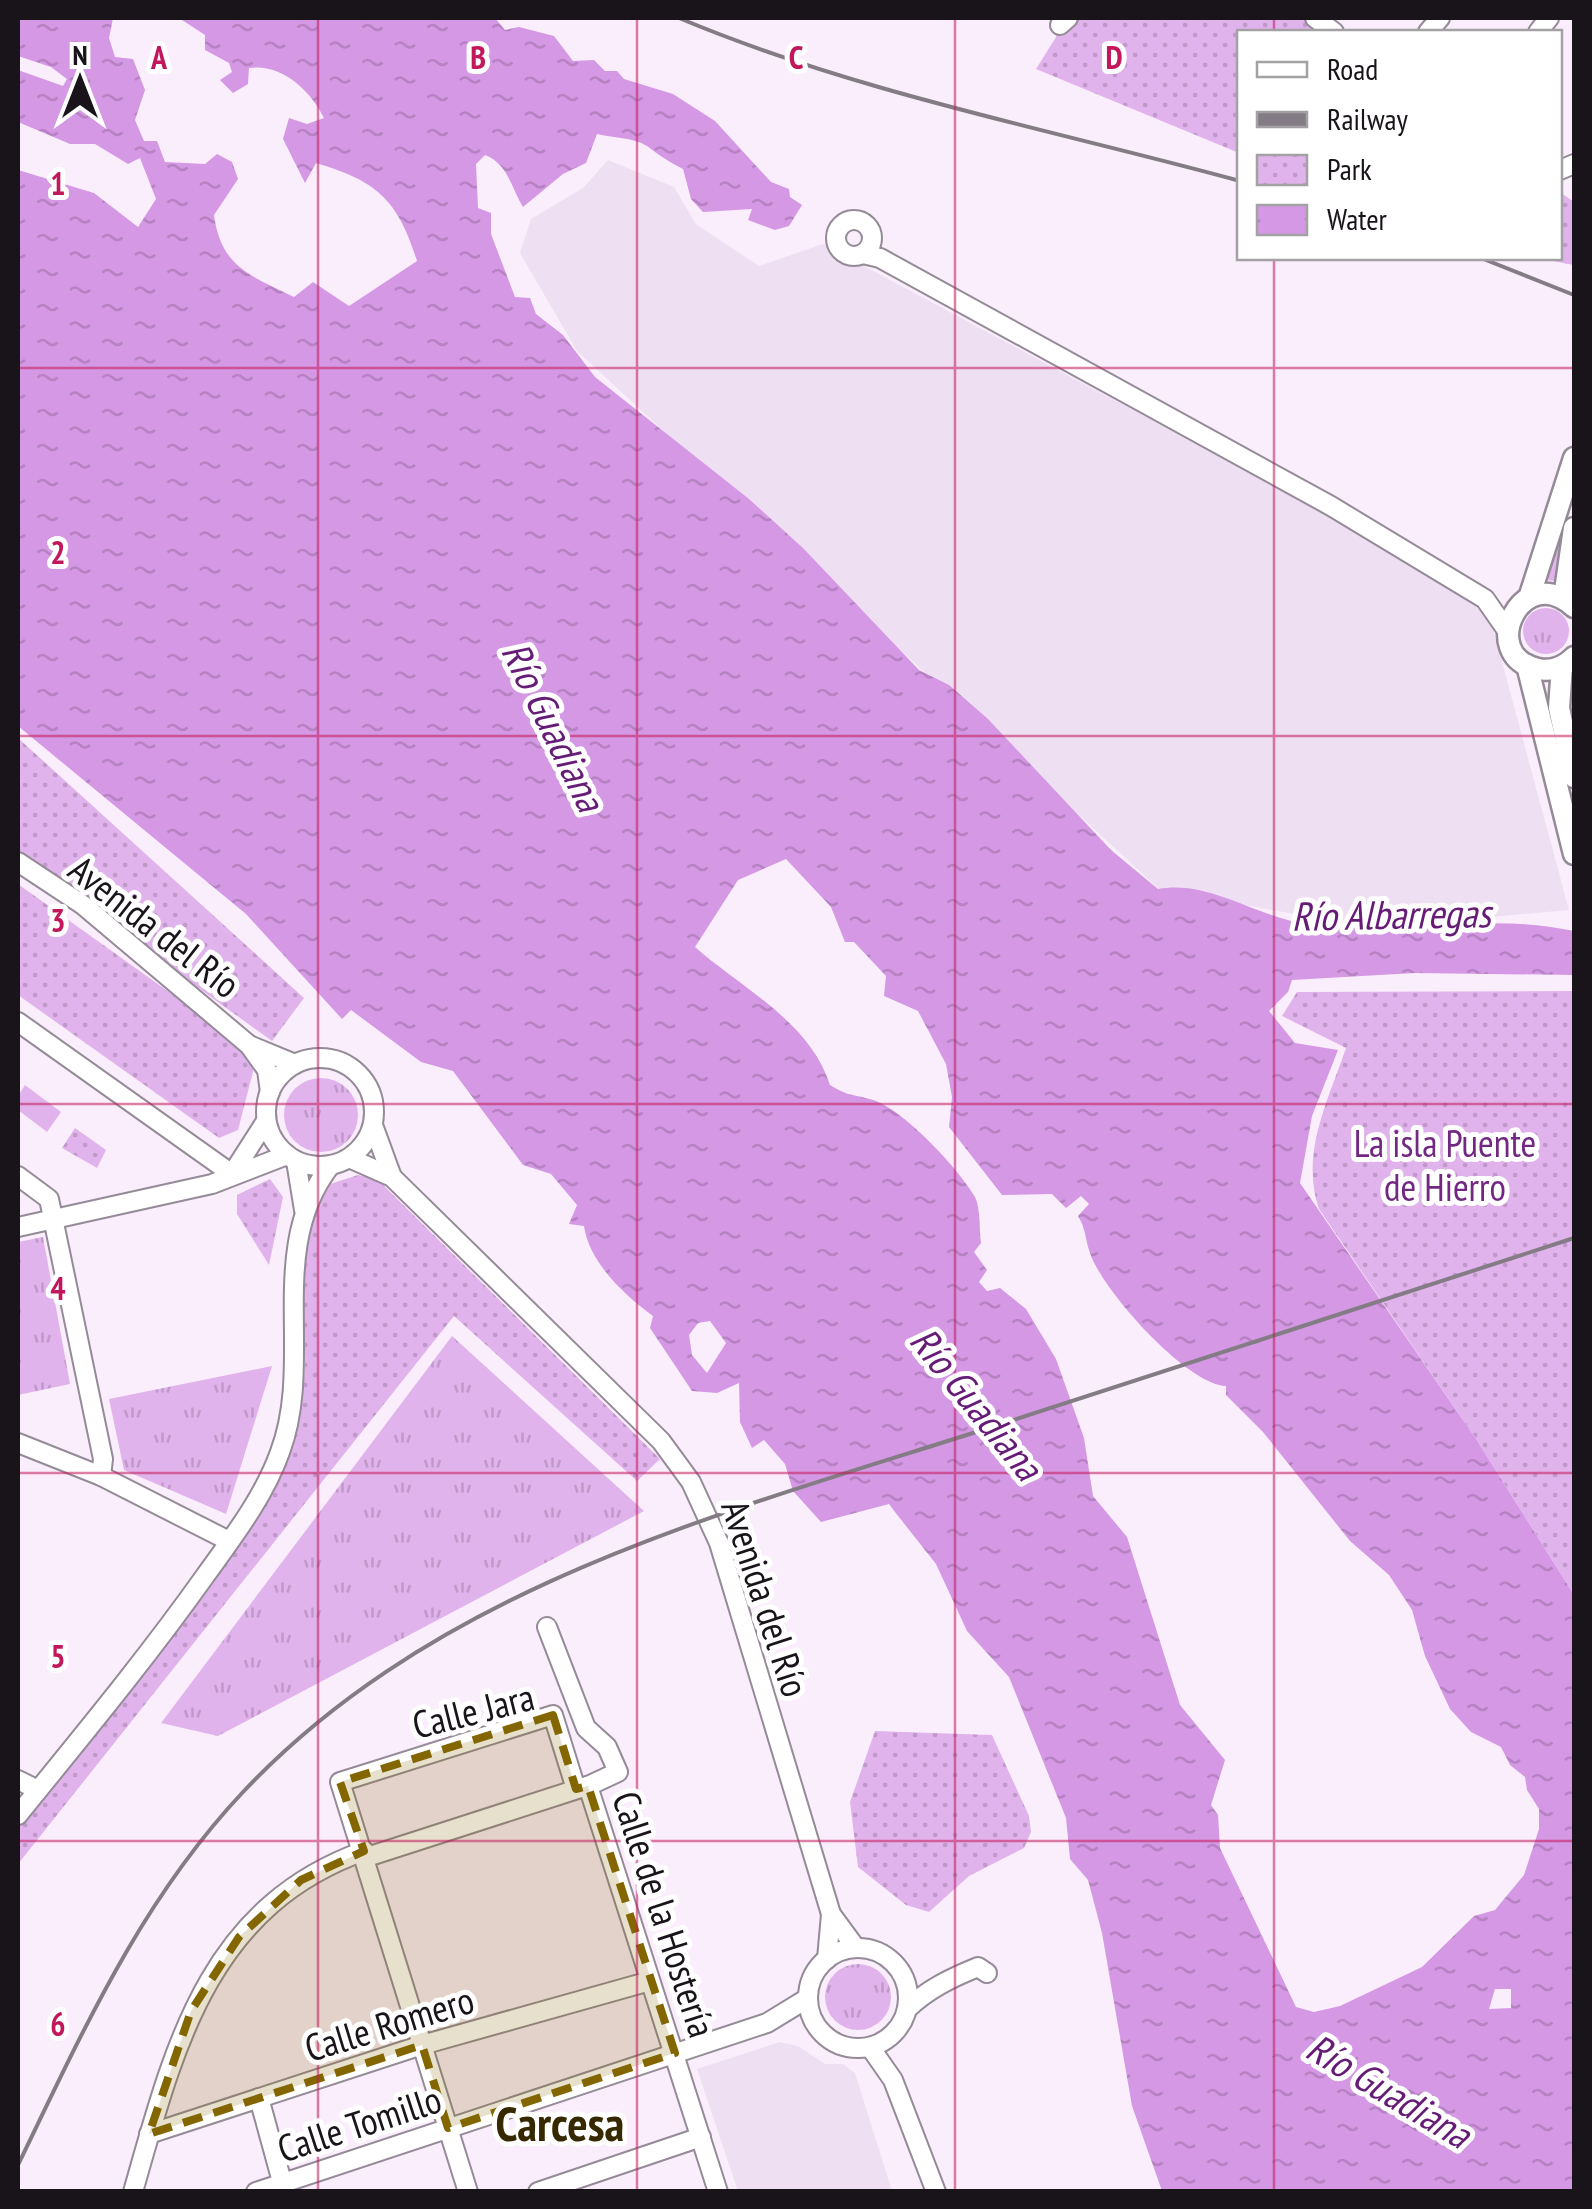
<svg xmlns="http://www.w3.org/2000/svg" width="1592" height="2209" viewBox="0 0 1592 2209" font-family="'PT Sans Narrow',sans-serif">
	<defs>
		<pattern id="grass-tufts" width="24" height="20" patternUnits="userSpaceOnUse" patternTransform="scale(2.5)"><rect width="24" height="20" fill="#e1b3ec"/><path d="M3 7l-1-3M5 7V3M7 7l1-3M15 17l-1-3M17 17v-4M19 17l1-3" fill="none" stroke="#c099ca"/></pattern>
		<pattern id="park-dots" width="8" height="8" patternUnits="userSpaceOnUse" patternTransform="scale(2.5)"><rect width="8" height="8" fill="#e1b3ec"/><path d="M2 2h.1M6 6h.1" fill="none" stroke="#c099ca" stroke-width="1.8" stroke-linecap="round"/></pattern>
		<pattern id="water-ripples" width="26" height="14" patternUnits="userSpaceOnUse" patternTransform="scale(2.5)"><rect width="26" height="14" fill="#d598e4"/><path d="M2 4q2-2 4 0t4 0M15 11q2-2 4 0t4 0" fill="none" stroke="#b682c3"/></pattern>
	</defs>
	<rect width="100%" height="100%" fill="#faeefc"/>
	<g fill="#efdff3">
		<path d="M608,160L674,187L696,224L759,266L823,244L1485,599L1569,910L1369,928L1159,889L577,351L520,253L531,219L583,188Z"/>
		<path d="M780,2042L798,2046L825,2064H843L855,2073L892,2191H738L697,2069Z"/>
	</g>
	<g fill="url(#grass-tufts)">
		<circle cx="1546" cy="631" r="23"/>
		<circle cx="321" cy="1115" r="37"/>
		<path d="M43,1237L70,1384L18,1395V1242Z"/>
		<path d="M452,1336L644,1511L218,1736L161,1723Z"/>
		<path d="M272,1366L226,1514L124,1470L109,1399Z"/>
		<circle cx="858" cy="1997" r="33"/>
	</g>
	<g fill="url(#park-dots)">
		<path d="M1068,18H1320L1338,32H1240L1239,153L1036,69Z"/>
		<path d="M1560,192L1574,202V265L1537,258H1560Z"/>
		<path d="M18,738L304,998L272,1041L18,858Z"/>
		<path d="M18,884L239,1042L255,1064L238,1130L219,1138L18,995Z"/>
		<path d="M1574,991V1595L1476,1439L1319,1209C1300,1154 1328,1101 1346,1048L1282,1016L1297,992Z"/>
		<path d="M75,1128L106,1150L97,1168L62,1148Z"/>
		<path d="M358,1175L378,1180L660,1459L637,1481L454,1316L18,1864V1821L283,1470C293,1432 306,1394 305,1355C304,1299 290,1238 321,1187Z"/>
		<path d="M270,1179L283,1197L269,1265L237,1214V1195Z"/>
		<path d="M875,1731L992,1735L1029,1816L1031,1832L1024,1848L969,1876L929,1912L906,1905L858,1867L850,1802Z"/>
	</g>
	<g fill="#e1b3ec">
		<path d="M1574,483L1555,581L1545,580Z"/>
		<path d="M25,1085L61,1112L47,1132L18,1110V1096Z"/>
	</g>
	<path fill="url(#water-ripples)" fill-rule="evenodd" d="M18,18H113L109,38L115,57L133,59L145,90L135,120L144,141H157L165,162L205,164L217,154L232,162L238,179L214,215C221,268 252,276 294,297L313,282L349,306L417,261C398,200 377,181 316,163L305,183L283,139L289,118L307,124L324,118C311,91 282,63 249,68L248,84L233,93L220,80L232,72L229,63L205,50V35L179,18H495L505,30L519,27L554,36L573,61L594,60L605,71H617L624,79L673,94L715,121L771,182L789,189L790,197L802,205L789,226L775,230L748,220L752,209L703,212L691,199L683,169C669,162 659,155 647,146C633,137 612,138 597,134L586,163L563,174L523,207C511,187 508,164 485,155L476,164L478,208L491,213V234L515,297L530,298L536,314L563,335L595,377L749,499L803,548L919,670L949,685L988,719L1111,850L1158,889C1211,879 1260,920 1313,925C1400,935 1489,912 1574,931V975L1415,973L1292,980L1288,992L1269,1011L1295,1043L1338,1050L1312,1116L1300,1183L1476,1439L1574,1595V2191H1162L1132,2106L1102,1933L1088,1880L1070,1859L1066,1818L1009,1677L967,1631L936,1564L895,1512L889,1504L821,1522L793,1491L785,1464L764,1440L752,1448L740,1422L739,1383L717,1393L692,1391L650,1328L653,1316C624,1295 589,1262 584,1226L569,1224L577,1205L551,1174L523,1165L453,1071L421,1062L351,1010L342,1019L246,914L18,726V170L94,193L138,227L156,199L140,158L128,164L95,144H70L18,122V70L63,86L67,79L51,67L18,56ZM786,859L831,907L845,942H854L886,976L884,996L918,1011L946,1064L952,1097L949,1127L1002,1195L1052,1194L1066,1208L1081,1196L1089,1204L1078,1216C1086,1229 1085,1239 1090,1253C1102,1290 1187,1385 1226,1386V1395L1263,1432L1350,1541L1389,1575L1412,1610L1425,1656L1450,1709L1471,1732L1501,1747L1510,1765L1525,1777L1527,1790L1539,1809V1829L1524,1875L1495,1910L1474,1916L1422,1967L1340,2006L1314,2012L1296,2007L1220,1848L1218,1815L1211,1805L1225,1760L1180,1705L1127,1537L1093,1496L1084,1438L1056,1359L1026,1309L1000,1288L987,1291L979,1282L987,1270L974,1252L981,1243C979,1230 981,1209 975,1197C960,1170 903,1109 873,1100C854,1094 849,1097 830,1085C810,1022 743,989 695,947L738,880ZM710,1321L726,1343L707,1373L692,1355L689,1335L698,1323ZM1495,1989H1511V2008L1489,2009Z"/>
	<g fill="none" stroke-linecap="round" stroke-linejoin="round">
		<defs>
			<g id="minor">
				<path d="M1315,18L1334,32"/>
				<path d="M1060,25L1068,18"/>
				<path d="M1428,32L1440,18"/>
				<path d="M1538,32L1549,18"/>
				<path d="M1560,170L1574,164"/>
				<circle cx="854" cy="238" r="18"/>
				<path d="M863,254L880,258L1331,506L1485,599L1508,632"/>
				<path d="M18,862L83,905L249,1045L267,1070L270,1092"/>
				<path d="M18,1022L232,1174"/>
				<path d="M249,1045L295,1064"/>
				<circle cx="320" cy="1112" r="54"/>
				<path d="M373,1125L392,1177"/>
				<path d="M349,1158L392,1177L661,1441L691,1482L719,1543L831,1914L856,1948"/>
				<path d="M296,1161L304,1210"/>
				<path d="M232,1174L266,1121"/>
				<path d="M18,1176L49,1199L103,1459L101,1476"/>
				<path d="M18,1227L212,1184L287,1155"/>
				<path d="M18,1443L101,1476L229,1541"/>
				<path d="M547,1627L586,1728L607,1747L618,1772L588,1786L718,2192"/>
				<path d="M18,1780L38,1790"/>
				<path d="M18,1815C82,1736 146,1659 205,1576C233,1537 264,1497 280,1452C315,1359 265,1250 330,1166"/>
				<path d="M367,1857L587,1786"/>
				<circle cx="858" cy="1998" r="50"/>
				<path d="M827,1959L831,1914"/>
				<path d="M907,2009C928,1989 951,1978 978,1967L987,1973"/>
				<path d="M870,2047L893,2080L936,2192"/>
				<path d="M259,2098L284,2189"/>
				<path d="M149,2134L422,2045L650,1981"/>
				<path d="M133,2192C174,2048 207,1907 364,1851"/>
				<path d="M256,2192L767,2023L808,1998"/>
				<path d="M468,2192L340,1782L553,1715L576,1789"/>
				<path d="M538,2192L701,2137"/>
			</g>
			<g id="major">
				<path d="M1529,598L1574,458"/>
				<path d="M1564,598L1574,528"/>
				<path d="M1574,607C1522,559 1476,656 1538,669C1553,672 1564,667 1574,657"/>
				<path d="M1527,665L1574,854"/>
				<path d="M1562,666L1559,708L1574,777"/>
			</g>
		</defs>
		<use href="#minor" stroke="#958a97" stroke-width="22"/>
		<use href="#major" stroke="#958a97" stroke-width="25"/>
		<use href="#minor" stroke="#fff" stroke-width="18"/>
		<use href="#major" stroke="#fff" stroke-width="20"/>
		<g stroke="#847c85" stroke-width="4">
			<path d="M679,18C858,93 1053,130 1240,181"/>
			<path d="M1481,258L1574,295"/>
			<path d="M18,2165C82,2033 141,1900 243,1792C440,1583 730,1511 995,1426C1188,1363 1381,1301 1574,1238"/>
		</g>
	</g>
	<path fill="#836600" fill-opacity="0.2" stroke="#836600" stroke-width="8" stroke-dasharray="20 12" stroke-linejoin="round" d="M553,1715L576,1789L588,1786L675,2053L448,2128L422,2045L149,2134L191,2011L239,1937L301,1880L364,1851L340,1782Z"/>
	<path fill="none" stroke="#c2185b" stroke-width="2.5" stroke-opacity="0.55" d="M318,18V2192M637,18V2192M955,18V2192M1274,18V32M1274,258V2192M18,368H1574M18,736H1574M18,1104H1574M18,1473H1574M18,1841H1574"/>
	<g text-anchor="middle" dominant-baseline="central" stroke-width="10" stroke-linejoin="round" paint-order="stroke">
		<g font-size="38" fill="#181419" stroke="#fff">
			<text transform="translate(155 926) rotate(38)">Avenida del Río</text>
			<text transform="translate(766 1598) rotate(72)">Avenida del Río</text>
			<text transform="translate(473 1710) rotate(-14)">Calle Jara</text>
			<text transform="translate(665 1914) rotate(72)">Calle de la Hostería</text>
			<text transform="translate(389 2023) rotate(-17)">Calle Romero</text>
			<text transform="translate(359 2123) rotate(-18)">Calle Tomillo</text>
		</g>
		<g font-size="38" fill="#722882" stroke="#fff">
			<text x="1445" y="1142">La isla Puente<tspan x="1445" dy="44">de Hierro</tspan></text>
		</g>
		<g font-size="40" font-style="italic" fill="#661b76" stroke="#fff">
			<text transform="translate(554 726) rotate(64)">Río Guadiana</text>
			<text transform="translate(1391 914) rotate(-1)">Río Albarregas</text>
			<text transform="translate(977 1403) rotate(51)">Río Guadiana</text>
			<text transform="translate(1389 2090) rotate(31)">Río Guadiana</text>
		</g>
		<g font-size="48" font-weight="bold" fill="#362900" stroke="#fff">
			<text x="560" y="2123">Carcesa</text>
		</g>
	</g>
	<g font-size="32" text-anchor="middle" font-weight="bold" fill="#c2185b" stroke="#fff" stroke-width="10" stroke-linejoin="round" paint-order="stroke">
		<text x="159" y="69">A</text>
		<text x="478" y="69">B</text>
		<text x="796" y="69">C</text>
		<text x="1114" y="69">D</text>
		<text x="58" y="195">1</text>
		<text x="58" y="564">2</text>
		<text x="58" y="932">3</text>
		<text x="58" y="1300">4</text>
		<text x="58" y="1668">5</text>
		<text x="58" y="2036">6</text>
	</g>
	<rect width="1592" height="2209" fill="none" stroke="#181419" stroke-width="40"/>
	<rect x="1237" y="30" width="325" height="230" fill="#ffffff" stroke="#a3a1a3" stroke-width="2.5"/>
	<rect x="1257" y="62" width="50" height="15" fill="#ffffff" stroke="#a3a1a3" stroke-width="2.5"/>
	<text x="1327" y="80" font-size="30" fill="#181419">Road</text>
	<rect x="1257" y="112" width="50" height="15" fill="#847c85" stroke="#a3a1a3" stroke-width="2.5"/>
	<text x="1327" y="130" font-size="30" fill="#181419">Railway</text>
	<rect x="1257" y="155" width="50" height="30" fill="url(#park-dots)" stroke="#a3a1a3" stroke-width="2.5"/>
	<text x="1327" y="180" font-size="30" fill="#181419">Park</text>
	<rect x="1257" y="205" width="50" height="30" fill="url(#water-ripples)" stroke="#a3a1a3" stroke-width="2.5"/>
	<text x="1327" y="230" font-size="30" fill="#181419">Water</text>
	<g transform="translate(80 80)" stroke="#ffffff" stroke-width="8" paint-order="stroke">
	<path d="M0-8L18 38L0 25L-18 38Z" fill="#181419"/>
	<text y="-15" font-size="28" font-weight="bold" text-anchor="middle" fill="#181419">N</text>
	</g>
</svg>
